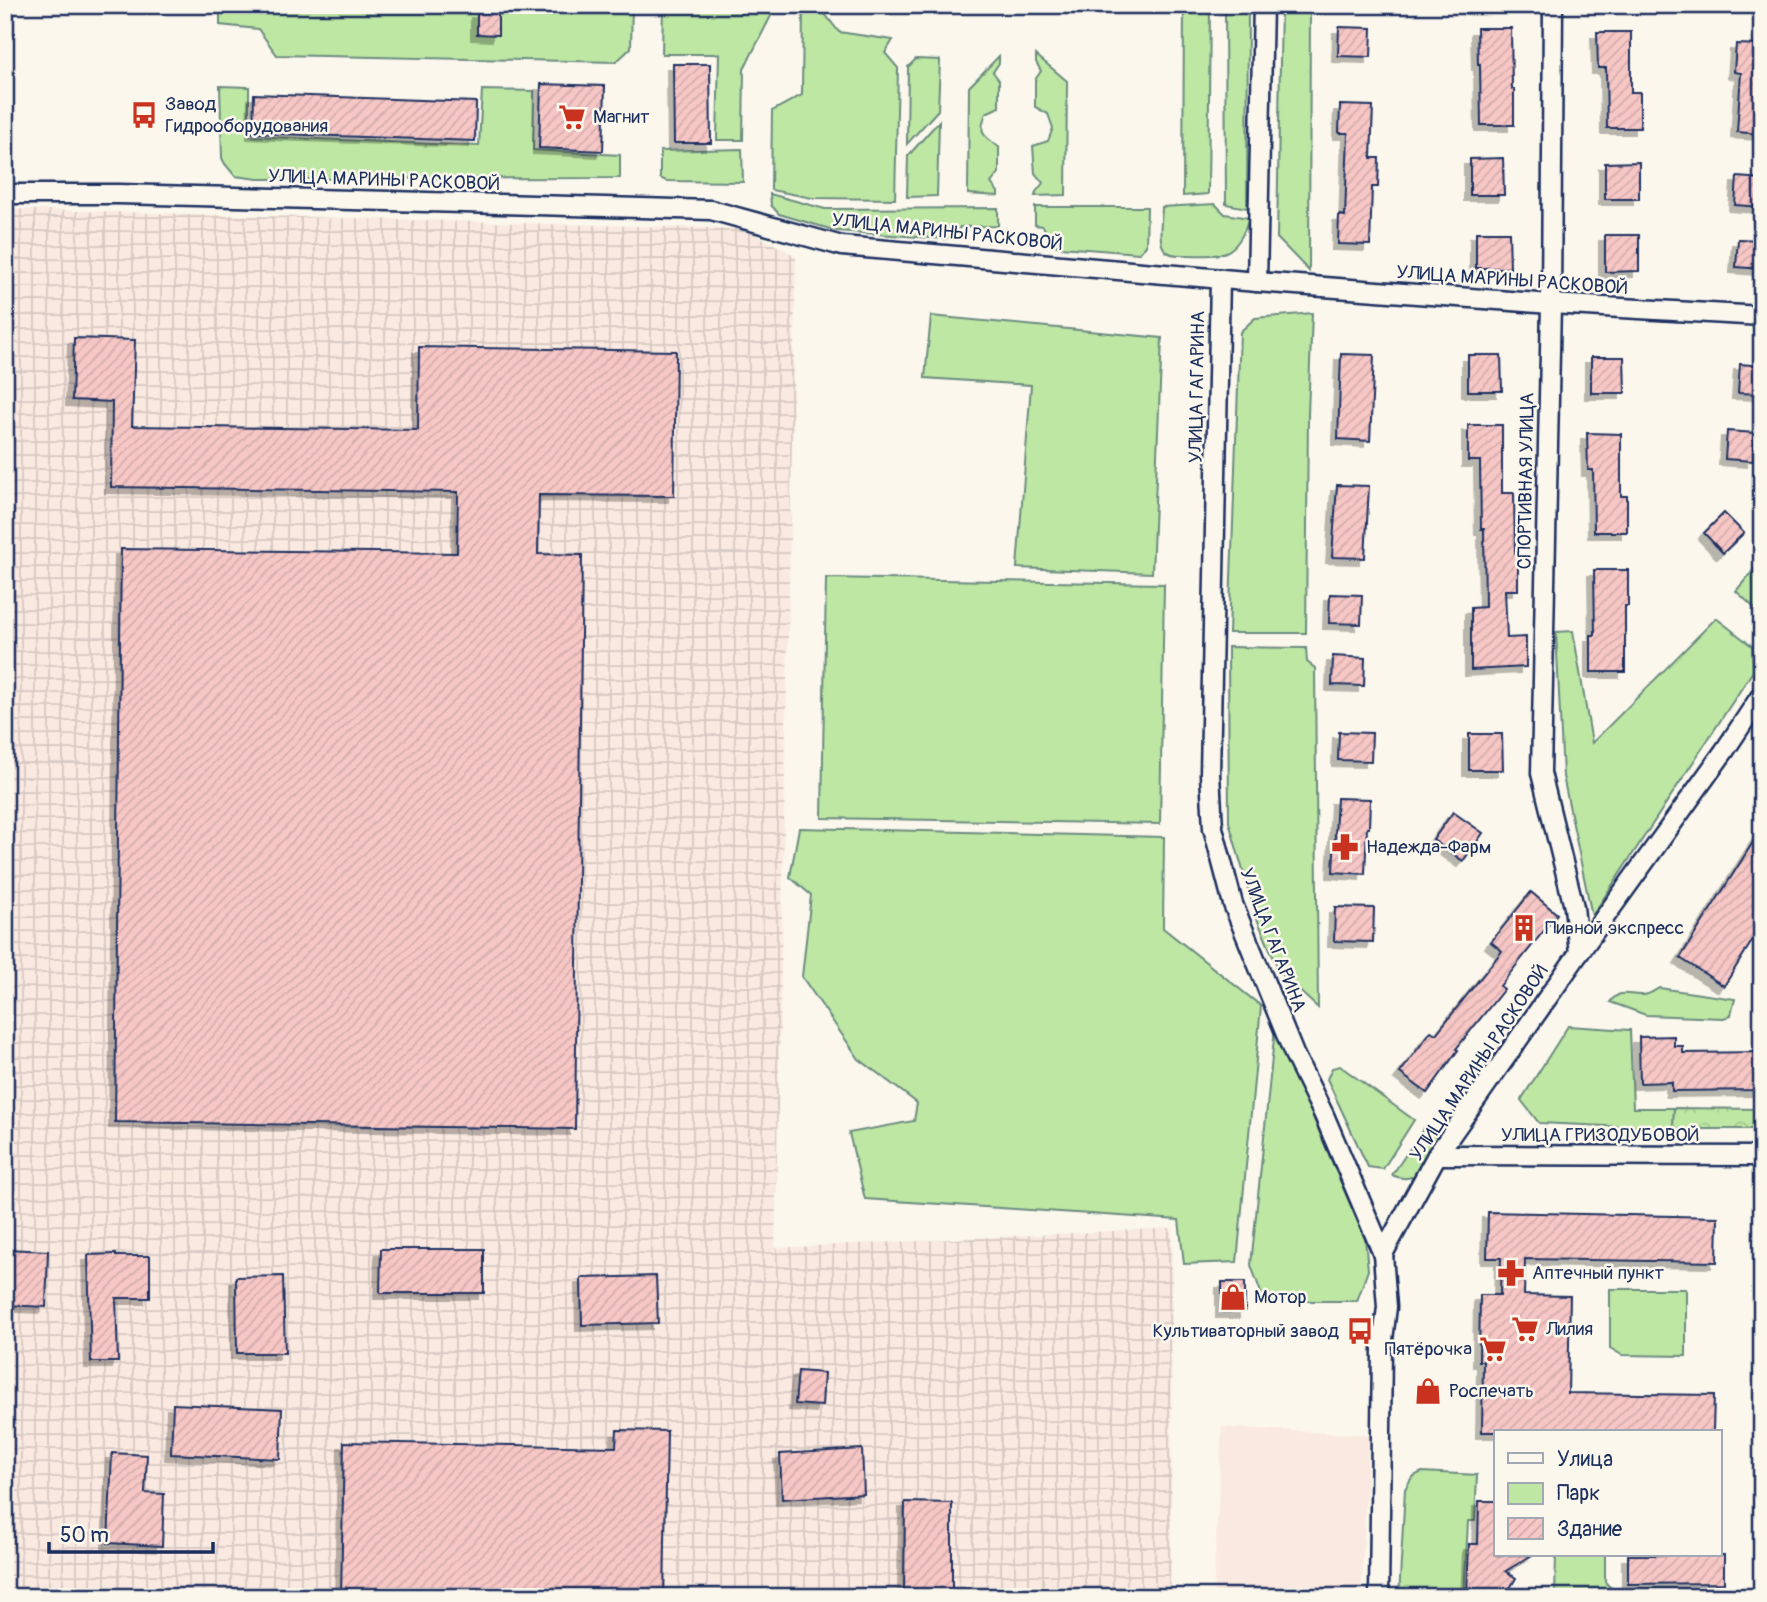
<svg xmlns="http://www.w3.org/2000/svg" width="1767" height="1602" viewBox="0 0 1767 1602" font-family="Pangolin,sans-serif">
	<defs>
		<pattern id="industrial-grid" width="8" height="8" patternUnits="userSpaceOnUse" patternTransform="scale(1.75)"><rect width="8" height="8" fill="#fae9e0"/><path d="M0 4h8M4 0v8" fill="none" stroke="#d6c8c3"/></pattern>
		<pattern id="forest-crowns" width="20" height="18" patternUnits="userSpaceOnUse" patternTransform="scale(1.75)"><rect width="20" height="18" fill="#bee7a3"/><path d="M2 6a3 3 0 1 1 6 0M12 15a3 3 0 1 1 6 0" fill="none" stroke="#a3c68f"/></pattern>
		<pattern id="building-hatch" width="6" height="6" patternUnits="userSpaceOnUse" patternTransform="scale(1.75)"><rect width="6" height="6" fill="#f7c7c5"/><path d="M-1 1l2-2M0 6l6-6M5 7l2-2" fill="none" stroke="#d3abac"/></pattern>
		<filter id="shadow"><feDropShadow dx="-6" dy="6" stdDeviation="0" flood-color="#0004"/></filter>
	</defs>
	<rect width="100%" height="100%" fill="#fbf7ec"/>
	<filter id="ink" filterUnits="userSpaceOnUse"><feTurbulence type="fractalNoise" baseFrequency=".0143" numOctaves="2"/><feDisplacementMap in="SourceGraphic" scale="14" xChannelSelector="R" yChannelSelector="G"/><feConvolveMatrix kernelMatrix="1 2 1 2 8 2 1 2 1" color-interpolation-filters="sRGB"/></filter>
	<g filter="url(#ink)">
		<path fill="#fae9e0" d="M1222,1427L1369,1435L1361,1597H1213Z"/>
		<path fill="url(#industrial-grid)" d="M5,209L745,229L796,256L775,1248L1172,1228L1171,1567L1169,1597H5Z"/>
		<g fill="#bee7a3" stroke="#6c8b80" stroke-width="2">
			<path d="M220,5H632L631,48L616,62L277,55L258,29L220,25Z"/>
			<path d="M663,5L776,6L744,69L743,140H717L719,54H662Z"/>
			<path d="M1184,5H1210L1208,194L1183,196Z"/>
			<path d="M1225,5H1248L1247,208L1226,204Z"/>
			<path d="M1281,5H1310L1309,271L1277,238Z"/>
			<path d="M803,9H821L839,32L893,40L885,53L898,68L895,199L812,198L771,190L772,111L802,95Z"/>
			<path d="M1036,55L1067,81L1066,195L1035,196L1036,192L1043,183L1035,173L1033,146L1048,141L1053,128L1048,114L1035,107V80L1041,71L1036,62Z"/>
			<path d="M999,56V63L993,72L999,80V107L986,113C978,133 983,136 999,147V173L991,183L998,192V196L968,194L969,87Z"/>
			<path d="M916,59L940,60L938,110L907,144L908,67Z"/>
			<path d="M220,86L249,87V136L479,146L482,90L534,91L533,150L620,155V178L258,179L235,176L225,164L222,158Z"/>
			<path d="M939,121L937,196L907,197L908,156Z"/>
			<path d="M742,149L743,182L666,181L660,178V151Z"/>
			<path d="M770,194L825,209L998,208V226L960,227L956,234L945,239L837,231L779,214L771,205Z"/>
			<path d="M1215,204L1225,214L1249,218C1237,257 1223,256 1186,255C1180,255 1170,256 1165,250C1157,241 1162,218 1162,207Z"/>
			<path d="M1035,207H1147L1146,246L1139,253L1060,247L1052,244L1043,226L1035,225Z"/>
			<path d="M1312,313L1308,414L1306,633H1229L1240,332L1255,318Z"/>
			<path d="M931,316L1162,338L1152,573L1017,568L1031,385L925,378Z"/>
			<path d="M1762,560V615L1736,591Z"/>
			<path d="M826,578L1164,584L1160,824L822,818Z"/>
			<path d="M1716,618L1752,646L1753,671L1592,916L1563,776L1556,632L1573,631L1592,743Z"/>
			<path d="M1228,647L1306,648L1307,662L1315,668L1318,1008L1280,973L1257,919L1229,822Z"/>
			<path d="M799,828L1164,837L1163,928L1261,1006L1237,1262L1184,1264L1179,1220L865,1199L849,1133L914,1121L917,1103L859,1059L802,977L811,895L790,877Z"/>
			<path d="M1659,988L1735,999L1731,1015L1724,1018L1646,1015L1610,1002C1621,988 1629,996 1643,995C1649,995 1654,991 1659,988Z"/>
			<path d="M1568,1026L1630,1030L1633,1108H1674L1673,1129L1539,1123L1521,1100Z"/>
			<path d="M1275,1028L1365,1239L1368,1270L1357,1301H1264L1251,1265Z"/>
			<path d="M1340,1066L1414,1120L1383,1169L1368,1167L1327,1079L1332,1068Z"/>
			<path d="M1424,1128L1441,1140C1430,1159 1419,1188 1392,1175Z"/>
			<path d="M1610,1289H1686V1356L1622,1355L1610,1348Z"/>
			<path d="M1422,1472L1477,1475L1475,1521H1468L1464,1597H1399L1405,1489L1412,1477Z"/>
			<path d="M1556,1555H1605V1582L1612,1589V1597H1555Z"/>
		</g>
		<path fill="url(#forest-crowns)" stroke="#6c8b80" stroke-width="2" d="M1674,1108L1762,1109V1129H1673Z"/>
		<g fill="url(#building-hatch)" stroke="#1b2f5e" stroke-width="2" filter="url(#shadow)">
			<path d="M477,12L498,13V35L477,34Z"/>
			<path d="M1339,27L1372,28L1371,57L1338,56Z"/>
			<path d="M1477,28H1511L1512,89H1514V125H1481L1480,64H1478Z"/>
			<path d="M1597,32H1631V92H1640V128H1607L1606,68H1598Z"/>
			<path d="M1736,44L1762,45L1759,105H1762V134L1737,132L1741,73L1734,72Z"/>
			<path d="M673,64H710L711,143H674Z"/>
			<path d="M541,84L605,86L603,151L539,148Z"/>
			<path d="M254,94L476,102L475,141L253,133Z"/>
			<path d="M1340,105L1373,106L1371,158H1379L1378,187H1372L1370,245L1338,244L1339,215L1345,216L1348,133H1339Z"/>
			<path d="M1503,158L1504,195H1470V159Z"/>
			<path d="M1639,162V199H1605V163Z"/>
			<path d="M1737,177L1762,179V207L1735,205Z"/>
			<path d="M1476,232H1509L1510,268H1476Z"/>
			<path d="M1605,235H1639V271L1605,272Z"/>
			<path d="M1738,239L1762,240V269L1736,267Z"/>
			<path d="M74,338L135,340L132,426L418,430L419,347L676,351L674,496L539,495L538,554L582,555L575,1129L115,1122L121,549L457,553L458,492L111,487L112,402L72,400Z"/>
			<path d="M1341,354L1374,355L1370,441L1338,439Z"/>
			<path d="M1468,355H1501L1502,391H1468Z"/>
			<path d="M1591,357H1624L1625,393H1591Z"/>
			<path d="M1740,364L1762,366V394L1738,393Z"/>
			<path d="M1468,425H1502V493H1514L1515,553H1518V590H1505L1507,638L1526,637V667L1471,670V608L1485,607L1484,529H1481L1480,461H1468Z"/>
			<path d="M1727,431L1755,433L1753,461L1725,459Z"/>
			<path d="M1587,433L1621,434V496H1627V532H1594L1593,470H1588Z"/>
			<path d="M1337,485L1369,486L1365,558L1332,557Z"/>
			<path d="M1724,513L1744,533L1723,553L1704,533Z"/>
			<path d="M1594,570H1628V606H1625V672H1591V635H1595Z"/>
			<path d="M1330,594L1362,595L1361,624L1329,623Z"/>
			<path d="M1333,656L1365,658L1364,686L1332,685Z"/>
			<path d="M1339,732L1372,733L1371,761L1338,760Z"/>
			<path d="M1469,734H1502L1503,770H1469Z"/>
			<path d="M1337,798L1370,799L1369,828H1367L1365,874L1333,872Z"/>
			<path d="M1453,812L1483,833L1463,861L1433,840Z"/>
			<path d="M1762,828V925L1724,986L1680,958Z"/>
			<path d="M1531,892L1557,914L1500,986L1504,989L1456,1049L1458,1050L1427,1093L1400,1073L1431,1031L1436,1034L1502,951L1491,942Z"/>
			<path d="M1335,907L1374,908L1373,942L1334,941Z"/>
			<path d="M1674,1036V1046H1683V1053L1762,1052V1090L1672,1091V1082L1640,1083L1639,1037Z"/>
			<path d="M1488,1212L1718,1217L1717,1262L1525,1259L1524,1295L1570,1296L1568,1393L1714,1395L1713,1432H1482L1483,1361H1479L1480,1295H1500L1501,1258H1487Z"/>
			<path d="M5,1249L48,1251L46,1307L5,1305Z"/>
			<path d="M381,1249H484V1293H380Z"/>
			<path d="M116,1254V1256H150V1298H116L118,1362H91L88,1255Z"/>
			<path d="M283,1276L285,1353H237L236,1277Z"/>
			<path d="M656,1276L658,1323L582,1325L581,1278Z"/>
			<rect x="1222" y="1282" width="23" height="30"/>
			<path d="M798,1371L824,1373L822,1406L795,1404Z"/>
			<path d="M173,1404L282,1409L280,1459L171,1454Z"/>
			<path d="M617,1430L667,1431L664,1597H341L344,1442L616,1447Z"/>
			<path d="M862,1449L864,1494L782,1499L780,1454Z"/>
			<path d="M112,1453L147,1455L145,1493L164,1494L162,1546L108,1543Z"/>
			<path d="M1479,1501H1496V1555H1532L1506,1571L1516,1578L1510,1588V1597H1475V1595H1467L1469,1544H1478Z"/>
			<path d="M905,1502L952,1503V1597H904Z"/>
			<path d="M1628,1555H1724V1583L1628,1584Z"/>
		</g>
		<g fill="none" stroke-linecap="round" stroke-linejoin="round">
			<defs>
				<g id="minor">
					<path d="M1553,5L1551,304L1541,773L1574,907L1579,953"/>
					<path d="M5,194H118L390,201L711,210L842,246L1257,282L1551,304L1762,316"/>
					<path d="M1220,279L1210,774L1213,828L1233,904L1294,1054L1324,1115L1383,1254L1387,1307L1382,1348L1379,1597"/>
					<path d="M1257,282L1263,5"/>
					<path d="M1437,1155L1762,1156"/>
					<path d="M1383,1254L1437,1155L1579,953L1725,750L1762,694"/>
				</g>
			</defs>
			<use href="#minor" stroke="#1b2f5e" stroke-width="23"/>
			<use href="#minor" stroke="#fbf7ec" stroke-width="18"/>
		</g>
	</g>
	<defs>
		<symbol id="bus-bare" viewBox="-9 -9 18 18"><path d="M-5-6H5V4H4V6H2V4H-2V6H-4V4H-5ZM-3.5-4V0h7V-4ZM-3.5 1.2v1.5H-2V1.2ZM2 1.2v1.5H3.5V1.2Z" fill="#c8321e" stroke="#fbf7ec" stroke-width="2.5" paint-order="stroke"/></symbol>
		<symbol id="supermarket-bare" viewBox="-9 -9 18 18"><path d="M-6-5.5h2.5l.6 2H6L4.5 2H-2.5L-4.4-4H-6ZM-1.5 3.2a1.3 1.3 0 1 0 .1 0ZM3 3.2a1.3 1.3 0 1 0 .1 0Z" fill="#c8321e" stroke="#fbf7ec" stroke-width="2.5" paint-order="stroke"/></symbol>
		<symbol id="pharmacy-bare" viewBox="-9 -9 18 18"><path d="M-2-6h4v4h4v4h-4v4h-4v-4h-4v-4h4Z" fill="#c8321e" stroke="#fbf7ec" stroke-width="2.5" paint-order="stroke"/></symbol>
		<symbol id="building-bare" viewBox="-9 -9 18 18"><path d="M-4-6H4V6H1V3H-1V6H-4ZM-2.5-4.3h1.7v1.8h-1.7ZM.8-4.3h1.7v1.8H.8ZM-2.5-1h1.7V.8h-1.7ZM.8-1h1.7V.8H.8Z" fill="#c8321e" stroke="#fbf7ec" stroke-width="2.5" paint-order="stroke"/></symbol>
		<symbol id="shop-bare" viewBox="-9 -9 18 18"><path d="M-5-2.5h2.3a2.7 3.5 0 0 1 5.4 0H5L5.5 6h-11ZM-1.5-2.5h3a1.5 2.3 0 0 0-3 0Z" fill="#c8321e" stroke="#fbf7ec" stroke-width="2.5" paint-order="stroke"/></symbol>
	</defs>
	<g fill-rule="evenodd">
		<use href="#bus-bare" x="125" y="96" width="38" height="38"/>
		<use href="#supermarket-bare" x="553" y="98" width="38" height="38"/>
		<use href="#pharmacy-bare" x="1326" y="828" width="38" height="38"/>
		<use href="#building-bare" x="1505" y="909" width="38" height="38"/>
		<use href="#pharmacy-bare" x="1492" y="1254" width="38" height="38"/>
		<use href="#shop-bare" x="1214" y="1278" width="38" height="38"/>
		<use href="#supermarket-bare" x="1506" y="1310" width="38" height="38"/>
		<use href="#bus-bare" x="1341" y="1312" width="38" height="38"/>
		<use href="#supermarket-bare" x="1474" y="1330" width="38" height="38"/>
		<use href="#shop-bare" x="1409" y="1372" width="38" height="38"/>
	</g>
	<g text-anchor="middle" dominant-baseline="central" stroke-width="5" stroke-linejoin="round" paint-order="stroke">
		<g font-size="19" fill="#1b2f5e" stroke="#fbf7ec" text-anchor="start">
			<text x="165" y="104">Завод<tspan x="165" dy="22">Гидрооборудования</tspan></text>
			<text x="593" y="117">Магнит</text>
			<text x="1366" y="847">Надежда-Фарм</text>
			<text x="1545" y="928">Пивной экспресс</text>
			<text x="1532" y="1273">Аптечный пункт</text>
			<text x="1254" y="1297">Мотор</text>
			<text x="1546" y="1329">Лилия</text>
			<text x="1339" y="1331" text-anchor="end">Культиваторный завод</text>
			<text x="1472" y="1349" text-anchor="end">Пятёрочка</text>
			<text x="1449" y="1391">Роспечать</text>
		</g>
		<g font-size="19" fill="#1b2f5e" stroke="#fbf7ec">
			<text transform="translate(384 180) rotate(2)">УЛИЦА МАРИНЫ РАСКОВОЙ</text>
			<text transform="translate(947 232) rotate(6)">УЛИЦА МАРИНЫ РАСКОВОЙ</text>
			<text transform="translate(1512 280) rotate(4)">УЛИЦА МАРИНЫ РАСКОВОЙ</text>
			<text transform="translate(1197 387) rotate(-89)">УЛИЦА ГАГАРИНА</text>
			<text transform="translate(1526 481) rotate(-89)">СПОРТИВНАЯ УЛИЦА</text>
			<text transform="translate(1273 940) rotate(69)">УЛИЦА ГАГАРИНА</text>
			<text transform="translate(1479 1063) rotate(-56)">УЛИЦА МАРИНЫ РАСКОВОЙ</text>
			<text x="1600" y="1135">УЛИЦА ГРИЗОДУБОВОЙ</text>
		</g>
	</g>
	<rect width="1767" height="1602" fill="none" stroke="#fbf7ec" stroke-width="28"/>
	<rect x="14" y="14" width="1739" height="1574" fill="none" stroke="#1b2f5e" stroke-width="2.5" filter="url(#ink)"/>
	<rect x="1494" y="1430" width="228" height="126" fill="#fbf7ec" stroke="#a1a7b3" stroke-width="2"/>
	<rect x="1508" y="1453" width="35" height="10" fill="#fbf7ec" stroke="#a1a7b3" stroke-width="2"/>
	<text x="1557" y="1466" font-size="21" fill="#1b2f5e">Улица</text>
	<rect x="1508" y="1483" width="35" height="21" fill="#bee7a3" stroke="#a1a7b3" stroke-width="2"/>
	<text x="1557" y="1500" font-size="21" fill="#1b2f5e">Парк</text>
	<rect x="1508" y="1518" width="35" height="21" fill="url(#building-hatch)" stroke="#a1a7b3" stroke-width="2"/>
	<text x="1557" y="1536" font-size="21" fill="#1b2f5e">Здание</text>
	<path d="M49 1542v10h164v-10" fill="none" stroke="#1b2f5e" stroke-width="3.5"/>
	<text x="60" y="1542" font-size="21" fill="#1b2f5e" stroke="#fbf7ec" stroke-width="5" paint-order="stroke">50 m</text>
</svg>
